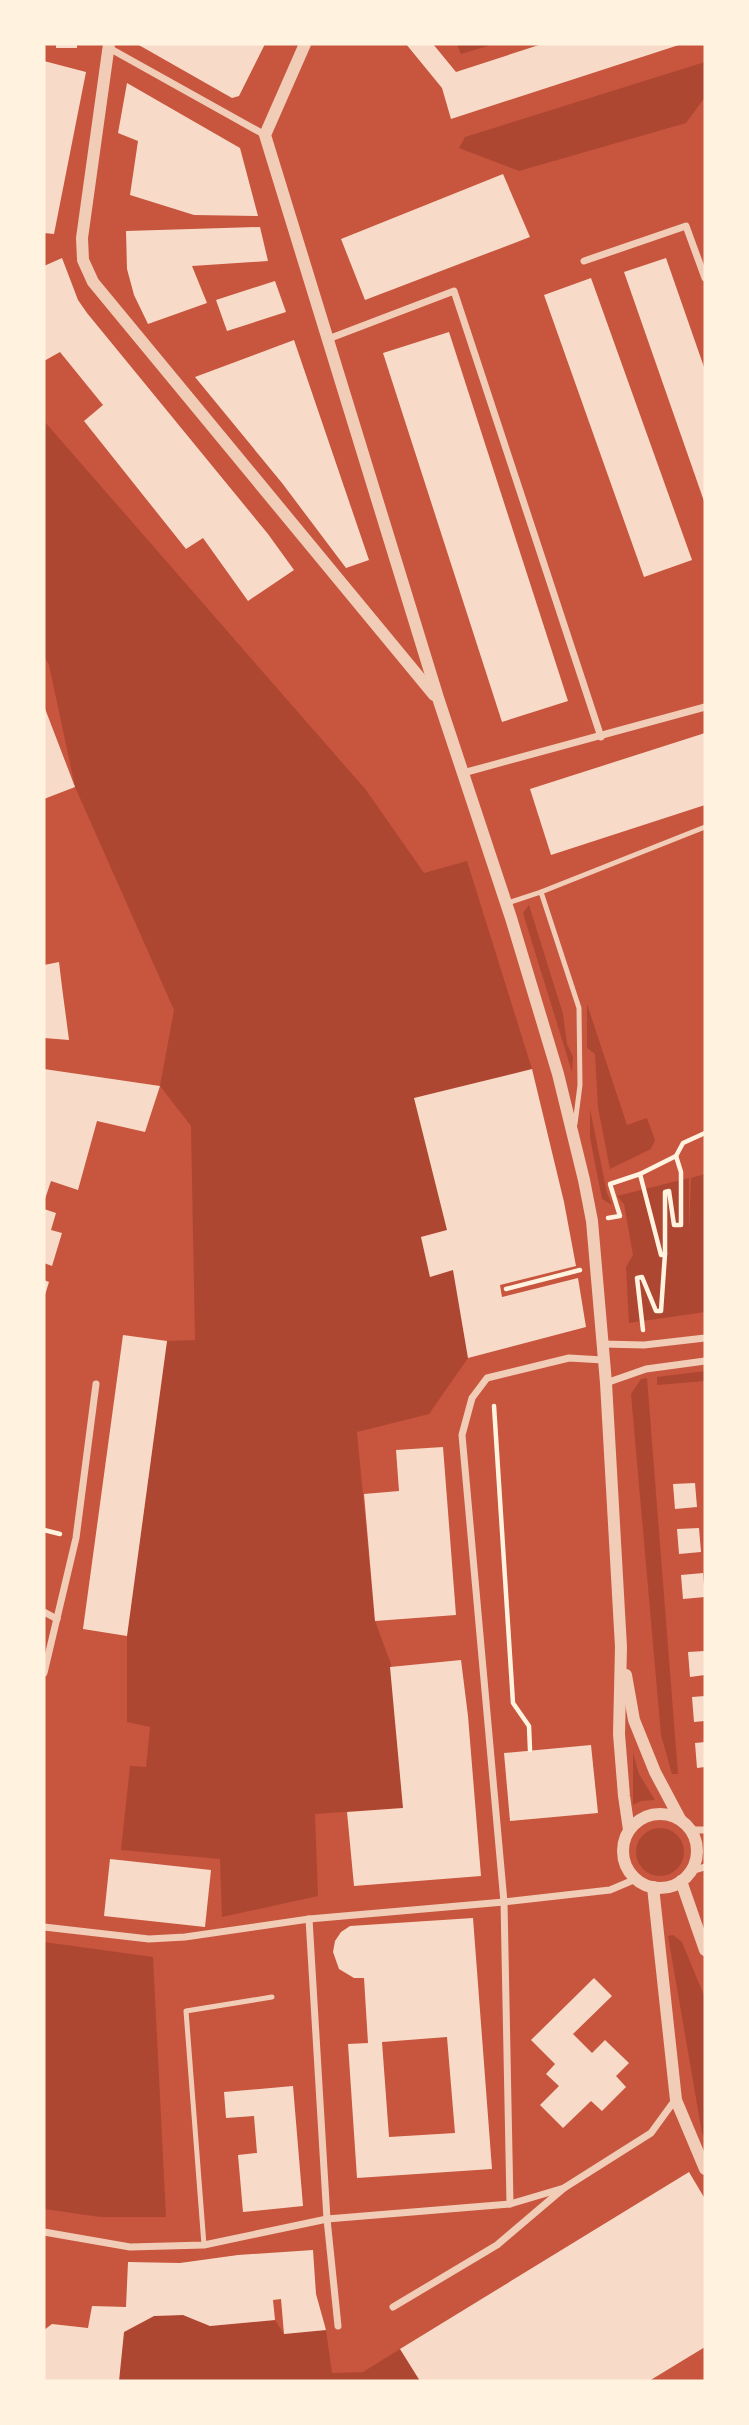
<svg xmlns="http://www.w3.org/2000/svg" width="749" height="2425" viewBox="0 0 749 2425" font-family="'Space Grotesk',sans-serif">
	<rect width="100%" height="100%" fill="#c8553d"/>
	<g fill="#ae4732">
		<path d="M457,44H494L461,54Z"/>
		<path d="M705,62V97L686,123L519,171L459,148L465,137Z"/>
		<path d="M44,421L366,790L424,873L467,861L532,1069L447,1230L421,1237L430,1277L453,1270L468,1358L429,1414L357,1432L375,1621L391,1664L403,1808L315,1814L318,1896L222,1917L220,1859L121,1850L130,1766L146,1767L150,1727L127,1722V1636L167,1341L195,1340L191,1126L160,1086L174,1010L75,787L49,665L44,656Z"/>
		<path d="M529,905L563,1014L567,1044L573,1057L572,1072L523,913Z"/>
		<path d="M587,1004L627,1125L647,1118L655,1140L651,1149L610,1169L598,1108L595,1054L587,1048Z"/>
		<path d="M590,1109L607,1193L612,1205L602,1199L590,1138Z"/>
		<path d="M705,1174V1312L629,1323L626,1267L633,1255L624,1204L617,1196L689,1178V1234L691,1178Z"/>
		<path d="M705,1371V1381L657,1385V1377Z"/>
		<path d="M647,1378L678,1774H672L661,1735L631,1394L641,1379Z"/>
		<path d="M633,1753L639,1774L655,1800L641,1801L633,1805Z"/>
		<circle cx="660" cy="1852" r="24"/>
		<path d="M673,1935L682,1942L705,1998V2139L702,2133L668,1936Z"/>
		<path d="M44,1942L153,1957L166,2217H100L44,2209Z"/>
		<path d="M183,2315L210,2326L275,2320L284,2334L326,2330L332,2373L363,2372L400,2349L420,2381H119L124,2332L154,2316Z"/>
	</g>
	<g fill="#f7dbc8" fill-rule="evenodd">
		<rect x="56" y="44" width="21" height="4"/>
		<path d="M137,44H265L239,96L232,98Z"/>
		<path d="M406,44H433L456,72L542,44H682L451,119L442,88Z"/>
		<path d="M44,61L86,72L54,234L44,233Z"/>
		<path d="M127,83L240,148L258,216L194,215L130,195L138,141L118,133Z"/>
		<path d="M503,174L530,237L365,300L341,239Z"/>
		<path d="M260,227L268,261L192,266L207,303L148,324L134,295L127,269L126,231Z"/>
		<path d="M62,258L78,300L87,313L268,534L294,570L248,601L203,538L186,549L84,421L103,405L60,352L44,361V266Z"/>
		<path d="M666,258L705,370V504L624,272Z"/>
		<path d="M591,278L692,560L644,577L544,295Z"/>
		<path d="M275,281L286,312L227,331L216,300Z"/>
		<path d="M449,332L568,701L502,722L383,353Z"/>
		<path d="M294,340L369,560L346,568L282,483L195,377Z"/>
		<path d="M44,706L75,787L44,799Z"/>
		<path d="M705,733V805L551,855L530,789Z"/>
		<path d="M59,962L62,987L69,1040L44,1038V965Z"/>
		<path d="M44,1069L160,1086L145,1132L97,1121L78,1190L51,1181L44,1202Z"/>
		<path d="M532,1069L564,1202L576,1266L500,1285L502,1297L578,1278L586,1327L468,1358L453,1270L430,1277L421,1237L447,1230L414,1098Z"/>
		<path d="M44,1209L56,1213L51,1230L62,1233L52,1266L44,1263Z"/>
		<path d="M44,1280L49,1282L44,1298Z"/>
		<path d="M123,1335L167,1341L127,1636L83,1629Z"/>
		<path d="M443,1447L456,1615L375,1621L364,1494L399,1491L396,1450Z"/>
		<path d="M695,1483L697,1507L675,1509L673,1484Z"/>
		<path d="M699,1528L701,1552L679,1554L677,1529Z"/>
		<path d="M703,1573L705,1597L683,1599L681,1575Z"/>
		<path d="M705,1651V1675L690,1677L688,1652Z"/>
		<path d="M461,1660L468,1716L481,1876L354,1886L347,1812L403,1808L390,1667Z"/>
		<path d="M705,1696V1721L694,1722L692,1697Z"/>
		<path d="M705,1742V1767L697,1768L695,1743Z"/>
		<path d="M591,1745L598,1813L510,1821L504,1753Z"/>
		<path d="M110,1859L211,1870L205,1927L104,1916Z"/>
		<path d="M473,1918L492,2169L357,2178L348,2044L368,2043L364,1978H354L339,1969L333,1952L335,1941L341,1932L350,1926ZM447,2037L455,2133L389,2137L382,2042Z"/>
		<path d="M594,1978L612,1996L573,2034L592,2053L605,2040L629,2063L616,2076L626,2087L602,2111L591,2101L563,2128L540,2105L559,2086L546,2074L555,2064L531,2040Z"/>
		<path d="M293,2086L303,2206L243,2212L238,2155L257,2153L254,2116L226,2118L224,2092Z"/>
		<path d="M689,2172L705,2199V2347L649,2381H420L400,2349Z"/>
		<path d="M313,2250L316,2294L326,2330L284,2334L281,2299L273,2300L275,2320L210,2326L183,2315L154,2316L124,2332L119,2381H44V2330L52,2324L88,2328L92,2306L126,2307L128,2262L180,2263L238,2255Z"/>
	</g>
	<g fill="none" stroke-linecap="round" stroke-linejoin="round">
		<g stroke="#fff3e0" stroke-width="4.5">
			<path d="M640,1174L661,1255L665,1254V1192L669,1191L674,1225H681V1172L676,1156"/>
			<path d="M608,1218L620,1216L610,1184L640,1174L676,1156L683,1143L705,1133"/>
			<path d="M506,1289L580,1270"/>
			<path d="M643,1330L637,1278L642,1277L656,1311H661L665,1254"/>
			<path d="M494,1406L513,1703L529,1726L530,1750"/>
			<path d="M44,1530L60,1534"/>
		</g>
		<g stroke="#f1ccb7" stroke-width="5">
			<path d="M541,892L705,827"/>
			<path d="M508,903L541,892L579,1008L580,1085L575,1124"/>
			<path d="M204,2245L186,2011L272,1997"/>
		</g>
		<g stroke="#f1ccb7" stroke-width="7">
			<path d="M109,48L265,135"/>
			<path d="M584,261L686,226L705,278"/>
			<path d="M328,339L454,291L601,737"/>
			<path d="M463,773L705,707"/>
			<path d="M602,1344L644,1345L705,1338"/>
			<path d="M606,1383L646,1369L705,1361"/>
			<path d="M44,1612L57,1619"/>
			<path d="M44,1673L76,1538L96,1384"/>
			<path d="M691,1830H705"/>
			<path d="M691,1871L705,1867"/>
			<path d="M309,1919L327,2219L338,2326"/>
			<path d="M44,1927L149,1939L185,1937L309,1919L504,1902L610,1890L636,1879"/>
			<path d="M510,2204L504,1902L462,1435L472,1398L487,1378L569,1358L603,1360"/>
			<path d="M44,2232L130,2247L204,2245L327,2219L510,2204L564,2188"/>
			<path d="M393,2307L497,2245L564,2188L651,2133L675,2100"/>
		</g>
		<g stroke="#f1ccb7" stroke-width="12">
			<path d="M109,44L82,238L83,260L93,282L434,695"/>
			<path d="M305,44L265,135L439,701L511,918L558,1074L584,1180L592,1221L606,1383L621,1647L619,1734L624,1796L629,1830"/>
			<path d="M626,1675L634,1720L655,1772L680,1819"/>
			<circle cx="660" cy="1851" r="37"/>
			<path d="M681,1881L705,1950"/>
			<path d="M653,1887L676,2100L705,2169"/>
		</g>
	</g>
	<rect width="749" height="2425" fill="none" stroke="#fff3e0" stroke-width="91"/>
</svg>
